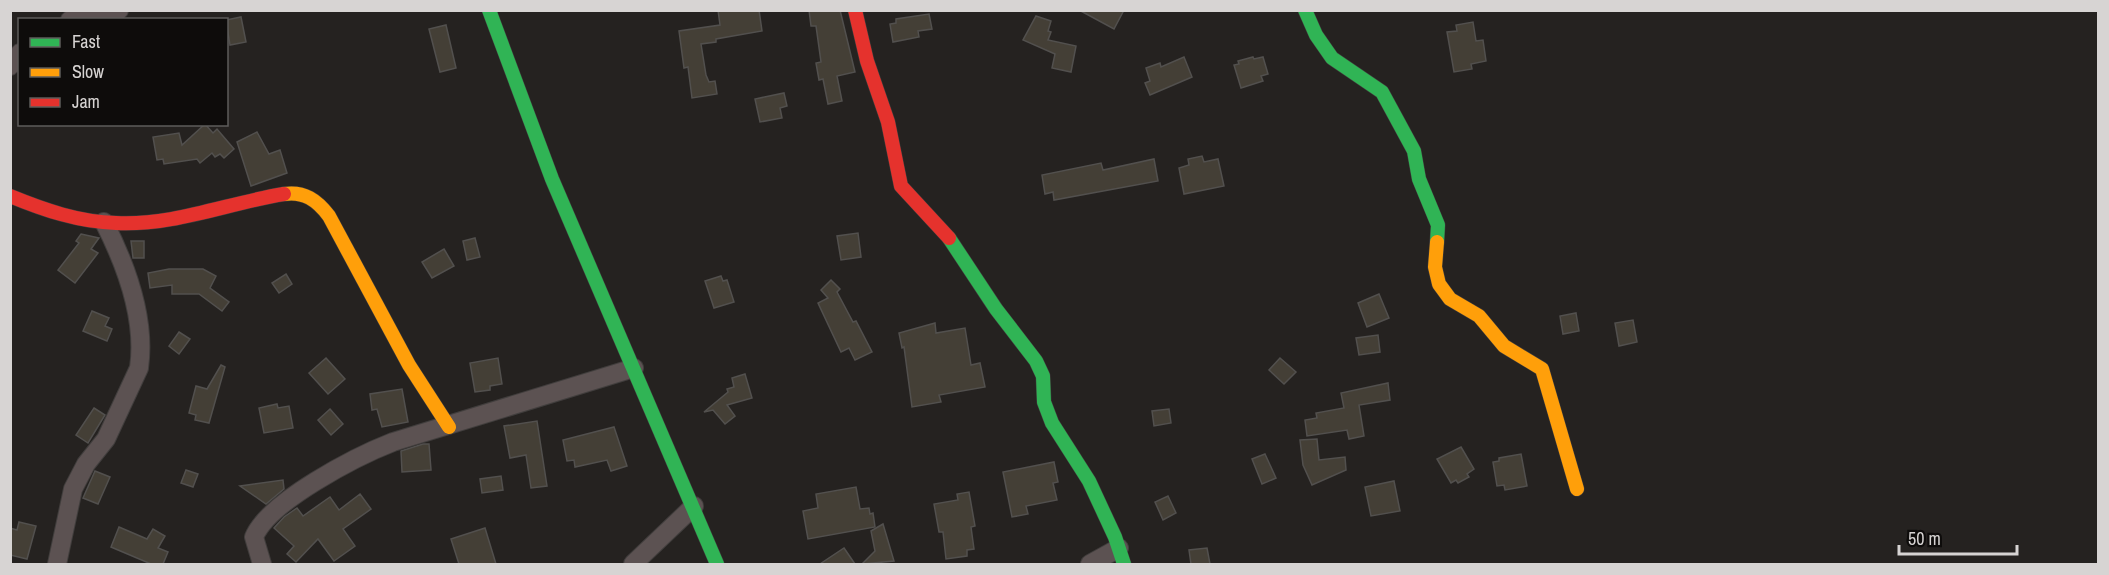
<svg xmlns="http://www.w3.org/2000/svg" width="2109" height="575" viewBox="0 0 2109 575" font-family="'Archivo Narrow',sans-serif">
	<rect width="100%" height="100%" fill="#252220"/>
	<g fill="#443f36" stroke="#52504e" stroke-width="1.5">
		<path d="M718,10H759L762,31L716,39V42L701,44L706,75L709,82L715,81L717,94L692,98L688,67L684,68L679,31L720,25Z"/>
		<path d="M809,10H840L855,72L837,76L842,101L828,104L823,79L819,80L816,63L821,62L816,26H811Z"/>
		<path d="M1079,10H1124L1114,29Z"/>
		<path d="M929,14L932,29L918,31L919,37L893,42L890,24L896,23V19Z"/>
		<path d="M1036,16L1051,21L1048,31L1051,32L1048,40L1076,46L1071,72L1052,68L1055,54L1023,40Z"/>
		<path d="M241,17L246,42L230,45L226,20Z"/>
		<path d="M1473,22L1476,41L1483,40L1486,61L1471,64L1472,69L1454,72L1447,32L1457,31L1456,25Z"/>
		<path d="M446,25L456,68L440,72L429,29Z"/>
		<path d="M1184,57L1192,77L1150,95L1145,83L1150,81L1146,68L1160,63L1161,67Z"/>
		<path d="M1253,57L1254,59L1263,57L1268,74L1261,76L1263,81L1241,88L1234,65L1239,64L1238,61Z"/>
		<path d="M784,93L787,106L780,108L782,118L760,122L755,99Z"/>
		<path d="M205,124L213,133L217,129L234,149L224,158L220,154L215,157L212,153L200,163L197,159L164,164L163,159L157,160L153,137L179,133L182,145Z"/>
		<path d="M257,132L269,154L280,150L287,173L251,186L237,142Z"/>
		<path d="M1202,156L1204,162L1218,159L1224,186L1184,194L1179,168L1189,165L1188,159Z"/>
		<path d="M1154,159L1158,181L1054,200L1053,192L1045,194L1042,175L1101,163L1103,170Z"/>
		<path d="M858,233L861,257L841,260L837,236Z"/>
		<path d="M81,234L99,238L91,249L98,253L75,283L58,270L79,243L76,241Z"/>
		<path d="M475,238L480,257L467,260L463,241Z"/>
		<path d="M131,241H144V258H133Z"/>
		<path d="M444,249L454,266L432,278L422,262Z"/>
		<path d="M169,269H203L216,276L210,288L229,302L222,311L199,294H172V285L150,288L148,273Z"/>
		<path d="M286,274L292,284L279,293L272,283Z"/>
		<path d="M721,276L723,281L727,280L734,302L714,308L705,281Z"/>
		<path d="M831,280L840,289L837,292L853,322L856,321L872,352L855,360L849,348L841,352L818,303L828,298L821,290Z"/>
		<path d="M1379,294L1389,318L1367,327L1358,303Z"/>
		<path d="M92,311L109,318L105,326L112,329L107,341L83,331Z"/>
		<path d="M1576,313L1579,331L1563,334L1560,316Z"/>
		<path d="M1633,320L1637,342L1619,346L1615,323Z"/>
		<path d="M935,323L936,333L965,328L971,365L980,363L985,387L939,395L941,402L912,407L904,347L902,348L899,333Z"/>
		<path d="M179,332L190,339L179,354L169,346Z"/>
		<path d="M1378,335L1380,352L1359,355L1356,338Z"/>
		<path d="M326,358L345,379L328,394L309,373Z"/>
		<path d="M498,358L502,384L490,386V390L475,392L470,363Z"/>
		<path d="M1280,358L1296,372L1284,384L1269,370Z"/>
		<path d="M221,365L225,367L209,423L195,420L196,415L189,413L196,386L207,389Z"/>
		<path d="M745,374L752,398L727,405L735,416L725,424L713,410L704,412L728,392L727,389L734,387L732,378Z"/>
		<path d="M1388,383L1390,400L1359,405L1364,436L1349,439L1347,430L1307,436L1305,420L1317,418L1316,413L1344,408L1341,393Z"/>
		<path d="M402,389L408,422L382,427L377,409L372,410L370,394Z"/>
		<path d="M277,404L278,408L289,406L293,428L264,433L259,408Z"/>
		<path d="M94,408L105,415L88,443L76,435Z"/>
		<path d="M330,409L343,424L331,435L318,420Z"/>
		<path d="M1169,409L1171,423L1154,426L1152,411Z"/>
		<path d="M537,421L547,486L531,488L526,455L510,458L504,426Z"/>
		<path d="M614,427L627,466L611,471L607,460L575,467L574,460L567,461L563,440Z"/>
		<path d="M1317,439L1319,460L1345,457L1346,470L1312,485L1303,465L1300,440Z"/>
		<path d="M423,444H429L431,470L402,472L401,451Z"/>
		<path d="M1461,447L1474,469L1467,474L1469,477L1458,483L1456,480L1451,483L1437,459Z"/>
		<path d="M1265,454L1276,478L1262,484L1252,459Z"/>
		<path d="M1521,454L1527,486L1505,490L1504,485L1497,486L1493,462L1499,461V458Z"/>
		<path d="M1054,462L1058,482L1053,483L1057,500L1026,506L1028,514L1012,517L1003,472Z"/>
		<path d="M186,470L198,474L193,487L181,483Z"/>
		<path d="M95,471L110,477L98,504L83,498Z"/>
		<path d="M501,476L503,490L482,493L480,479Z"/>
		<path d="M283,480L284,489L266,504L240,486Z"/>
		<path d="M1394,481L1400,511L1371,516L1365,487Z"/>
		<path d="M856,487L860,509L869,508L870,514L873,513L875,527L808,539L803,511L818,508L816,494Z"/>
		<path d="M969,492L975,526L971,527L974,549L967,550V556L946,559L943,532H939L934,504L958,500L957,494Z"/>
		<path d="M360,494L371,509L343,529L355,546L334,561L318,539L296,562L287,554L294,546L274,528L284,517L297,508L303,516L330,497L339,510Z"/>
		<path d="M1168,496L1176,513L1163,520L1155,502Z"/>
		<path d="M19,522L36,526L27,559L10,555V528L17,530Z"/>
		<path d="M883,524L894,561L862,564L875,551L871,531Z"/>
		<path d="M119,527L147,539L153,529L165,536L158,548L168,552L163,564H151L111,547Z"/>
		<path d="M485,528L496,564H459L451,539Z"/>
		<path d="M844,548L855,564H820Z"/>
		<path d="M1207,548L1210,564H1191L1189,550Z"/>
	</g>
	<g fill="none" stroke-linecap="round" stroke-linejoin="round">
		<defs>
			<g id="street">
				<path d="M70,20L119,10"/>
				<path d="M10,66L20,53"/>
				<path d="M57,564L73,489L86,464L106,439L139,368C146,319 126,265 104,222"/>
				<path d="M262,564L254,537C269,501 357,456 393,442L634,368"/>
				<path d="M633,564L694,506"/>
				<path d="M1090,564L1119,548"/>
			</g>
			<g id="fast">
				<path d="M489,10L552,179L717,564"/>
				<path d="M1305,10L1316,35L1332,58L1382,92L1414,151L1419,179L1438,225L1437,242"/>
				<path d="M949,238L996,309L1036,361L1043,376L1044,402L1052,423L1089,481L1115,537L1124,564"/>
			</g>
			<g id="slow">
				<path d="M284,194C304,191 317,200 329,216L409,365L449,427"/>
				<path d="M1437,242L1435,267L1439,284L1450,299L1479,316L1504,346L1542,369L1577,489"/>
			</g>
			<g id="jam">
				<path d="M855,10L867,61L888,122L901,186L949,238"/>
				<path d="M10,196C44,210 79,222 116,223C173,226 228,203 284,194"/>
			</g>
		</defs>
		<use href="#street" stroke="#413e3d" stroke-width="20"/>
		<use href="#fast" stroke="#413e3d" stroke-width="15"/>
		<use href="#slow" stroke="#413e3d" stroke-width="15"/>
		<use href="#jam" stroke="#413e3d" stroke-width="15"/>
		<use href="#street" stroke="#5c5252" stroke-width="18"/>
		<use href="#fast" stroke="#30b455" stroke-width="14"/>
		<use href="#slow" stroke="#ff9f0a" stroke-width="14"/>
		<use href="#jam" stroke="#e5322d" stroke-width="14"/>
	</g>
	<rect width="2109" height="575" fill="none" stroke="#d7d4d3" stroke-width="24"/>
	<rect x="18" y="18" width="210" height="108" fill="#0e0c0b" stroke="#5e5c5b" stroke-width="1.5"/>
	<rect x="30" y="38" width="30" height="9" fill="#30b455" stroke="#5e5c5b" stroke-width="1.5"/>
	<text x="72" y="48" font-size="18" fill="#d7d4d3">Fast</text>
	<rect x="30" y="68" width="30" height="9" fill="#ff9f0a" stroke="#5e5c5b" stroke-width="1.5"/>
	<text x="72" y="78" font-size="18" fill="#d7d4d3">Slow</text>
	<rect x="30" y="98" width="30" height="9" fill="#e5322d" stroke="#5e5c5b" stroke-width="1.5"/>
	<text x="72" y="108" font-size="18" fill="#d7d4d3">Jam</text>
	<path d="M1899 545v9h118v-9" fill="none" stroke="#d7d4d3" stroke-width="3"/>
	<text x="1908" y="545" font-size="18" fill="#d7d4d3" stroke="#0e0c0b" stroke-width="4.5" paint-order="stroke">50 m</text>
</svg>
